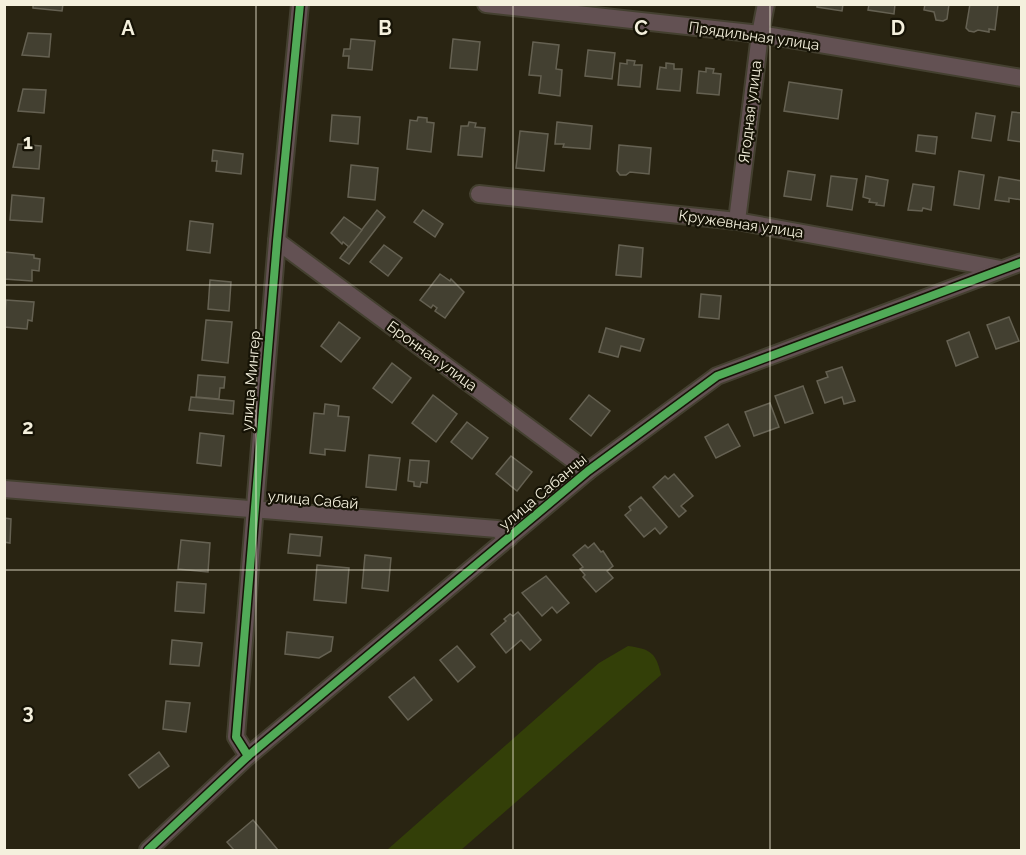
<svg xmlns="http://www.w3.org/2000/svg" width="1026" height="855" viewBox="0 0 1026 855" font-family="Raleway,sans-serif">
	<rect width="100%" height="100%" fill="#292412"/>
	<path fill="#333f08" d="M628,646C651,649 656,653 661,675L461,850H387L599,663Z"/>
	<g fill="#434031" stroke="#656152" stroke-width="1.5">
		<path d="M33,4H63L62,11L33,8Z"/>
		<path d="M817,4H843L842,11L817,7Z"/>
		<path d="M869,4H895L894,14L868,10Z"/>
		<path d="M925,4H949L947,19L943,21L936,20L934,12L924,10Z"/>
		<path d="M970,4L998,5L995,30L989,29V32L978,30L974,32L969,31L966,28Z"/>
		<path d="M28,33L51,34L49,57L22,55Z"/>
		<path d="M351,39L375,41L372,70L348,68L349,56H343L344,49H350Z"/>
		<path d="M453,39L480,42L477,70L450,68Z"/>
		<path d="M533,42L559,45L556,69L562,70L560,96L539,93L541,76L529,75Z"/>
		<path d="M588,50L615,53L612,79L585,76Z"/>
		<path d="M627,60L635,61L634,65H642L640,87L618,85L620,63L627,64Z"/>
		<path d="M666,63L674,64V69H682L680,91L657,89L660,67L666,68Z"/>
		<path d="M706,68L714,69L713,73L721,74L719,95L697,93L699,71L706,72Z"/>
		<path d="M789,82L842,90L838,119L784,111Z"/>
		<path d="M23,89L46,90L44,113L18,111Z"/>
		<path d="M1012,112L1022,113V142L1008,140Z"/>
		<path d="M976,113L995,116L991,141L972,138Z"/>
		<path d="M332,115L360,117L358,144L330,141Z"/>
		<path d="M418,117L427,118V122L434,123L431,152L407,149L410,120L417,121Z"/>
		<path d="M469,122L476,123L475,127L485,128L482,157L458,155L461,126H468Z"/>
		<path d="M557,122L592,126L590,149L563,147L564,144H555Z"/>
		<path d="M520,131L548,134L544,171L516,168Z"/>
		<path d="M918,135L937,137L935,154L916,151Z"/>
		<path d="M18,144L41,146L39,169L13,167Z"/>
		<path d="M619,145L651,148L649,174L630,172L626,175H620L617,171Z"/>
		<path d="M213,150L243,154L241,174L216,171L217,161H212Z"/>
		<path d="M351,165L378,168L375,200L348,197Z"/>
		<path d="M788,171L815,175L811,200L784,196Z"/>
		<path d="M959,171L984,175L979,209L954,205Z"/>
		<path d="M831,176L857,179L852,210L827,206Z"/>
		<path d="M866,176L888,180L884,206L876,205L877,203L869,202L870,199L863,197Z"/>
		<path d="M999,177L1022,181V200L1009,198V202L995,200Z"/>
		<path d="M913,184L934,187L931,210L923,208L922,211L908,210Z"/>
		<path d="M12,195L44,198L42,222L10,220Z"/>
		<path d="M377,210L385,217L349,264L340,258Z"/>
		<path d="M423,210L443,224L435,237L414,222Z"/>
		<path d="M344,217L362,230L349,247L343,242L342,244L331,233Z"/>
		<path d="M190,221L213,224L210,253L187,250Z"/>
		<path d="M384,245L402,258L388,276L370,262Z"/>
		<path d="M619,245L643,248L641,277L616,275Z"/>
		<path d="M4,252L34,255V258L40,259L39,271L32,270V281L4,279Z"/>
		<path d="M440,274L450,281L451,279L464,292L445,318L435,311L437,308L433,305L431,308L420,300Z"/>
		<path d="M210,280L231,282L229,311L208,309Z"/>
		<path d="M701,294L721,296L719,319L699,317Z"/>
		<path d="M6,300L34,302L32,321L28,320L27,329L4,327Z"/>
		<path d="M1009,317L1019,341L996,349L987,325Z"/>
		<path d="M206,320L232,322L228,363L202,360Z"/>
		<path d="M339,322L360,338L341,362L321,346Z"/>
		<path d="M606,328L644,339L640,351L621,346L618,357L599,352Z"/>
		<path d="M969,332L978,357L956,366L947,341Z"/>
		<path d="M392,363L411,378L392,403L373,388Z"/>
		<path d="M842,367L855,401L844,404L842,397L825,403L817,381L828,377L826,372Z"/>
		<path d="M198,375L225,377L224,388H220L219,399L196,397Z"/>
		<path d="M803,386L813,413L785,423L775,396Z"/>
		<path d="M433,395L457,414L436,442L412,423Z"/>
		<path d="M589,395L610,411L591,436L570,419Z"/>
		<path d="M191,397L234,401L233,414L189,410Z"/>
		<path d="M770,403L779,427L754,436L745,412Z"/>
		<path d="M325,404L339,406L338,416L349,417L345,451L325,449V455L310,453L314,413L324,414Z"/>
		<path d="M467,422L488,438L472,459L451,442Z"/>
		<path d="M728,424L740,446L716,458L705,437Z"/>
		<path d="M200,433L224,436L221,466L197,463Z"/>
		<path d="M369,455L400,458L396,490L366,487Z"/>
		<path d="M511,456L532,472L517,491L496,474Z"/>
		<path d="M410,460L429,461L427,483L421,482L420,487L414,486V482L408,481Z"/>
		<path d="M674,474L693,496L681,506L686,511L679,517L653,487L665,476L668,479Z"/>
		<path d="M641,497L667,527L660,534L655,528L644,537L625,515L631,510L629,507Z"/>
		<path d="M4,518L11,519L10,543L4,542Z"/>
		<path d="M290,534L322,537L320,556L288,553Z"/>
		<path d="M181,540L210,543L208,572L178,569Z"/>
		<path d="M594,543L601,552L603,551L613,566L607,571L613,578L596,592L583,577L585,575L580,569L583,567L573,555L585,545L588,548Z"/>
		<path d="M365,555L391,558L388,591L362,588Z"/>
		<path d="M317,565L349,568L346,603L314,600Z"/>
		<path d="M546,576L569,603L557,613L552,607L542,616L522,593Z"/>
		<path d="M177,582L206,584L204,613L175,611Z"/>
		<path d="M518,612L541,640L530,650L521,640L506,653L491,634L506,621L504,619L510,614L513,616Z"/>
		<path d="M287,632L333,637L331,651L319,658L285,654Z"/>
		<path d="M172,640L202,643L199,666L170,664Z"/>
		<path d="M457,646L475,667L458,682L440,660Z"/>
		<path d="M414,677L432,700L408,720L389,697Z"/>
		<path d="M166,701L190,703L186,732L163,729Z"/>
		<path d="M159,752L169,766L139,788L129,775Z"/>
		<path d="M253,820L278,850H234L227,842Z"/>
	</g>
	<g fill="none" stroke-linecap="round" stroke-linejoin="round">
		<defs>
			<g id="minor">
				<path d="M486,4L760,34L1022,78"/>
				<path d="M479,194L737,221L1001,269"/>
				<path d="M737,221L760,34L766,4"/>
				<path d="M277,241L588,471"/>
				<path d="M4,489L497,529L509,538"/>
				<path d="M248,756L236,737L277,241L300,4"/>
				<path d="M148,850L248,756L588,471L717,376L1022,262"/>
			</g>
		</defs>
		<use href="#minor" stroke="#444030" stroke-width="20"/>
		<use href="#minor" stroke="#635153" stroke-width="16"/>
		<defs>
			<g id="cycleway">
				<path d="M248,756L236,737L277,241L300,4"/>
				<path d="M148,850L248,756L588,471L717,376L1022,262"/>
			</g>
		</defs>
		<use href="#cycleway" stroke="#161306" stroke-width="11"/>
		<use href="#cycleway" stroke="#51ab58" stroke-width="8"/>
	</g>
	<path fill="none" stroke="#f4f0dd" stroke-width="1.5" stroke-opacity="0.55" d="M256,4V850M513,4V850M770,4V850M4,285H1022M4,570H1022"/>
	<g text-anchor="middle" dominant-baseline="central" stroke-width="4.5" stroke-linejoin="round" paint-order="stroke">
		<g font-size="15" fill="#f4f0dd" stroke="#161306">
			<text transform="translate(754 36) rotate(8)">Прядильная улица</text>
			<text transform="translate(750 112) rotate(-83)">Ягодная улица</text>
			<text transform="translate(741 224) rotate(8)">Кружевная улица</text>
			<text transform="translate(432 356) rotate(36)">Бронная улица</text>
			<text transform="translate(251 381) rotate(-85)">улица Мингер</text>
			<text transform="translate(543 492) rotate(-40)">улица Сабанчы</text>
			<text transform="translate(313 500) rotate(5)">улица Сабай</text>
		</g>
	</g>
	<g font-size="20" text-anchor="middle" font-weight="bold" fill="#f4f0dd" stroke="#161306" stroke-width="4.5" stroke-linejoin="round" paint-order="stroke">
		<text x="128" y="35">A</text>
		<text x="385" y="35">B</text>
		<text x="641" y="35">C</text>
		<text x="898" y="35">D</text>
		<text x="28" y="149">1</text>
		<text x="28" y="434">2</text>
		<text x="28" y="719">3</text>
	</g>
	<rect width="1026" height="855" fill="none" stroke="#f4f0dd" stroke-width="12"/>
</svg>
